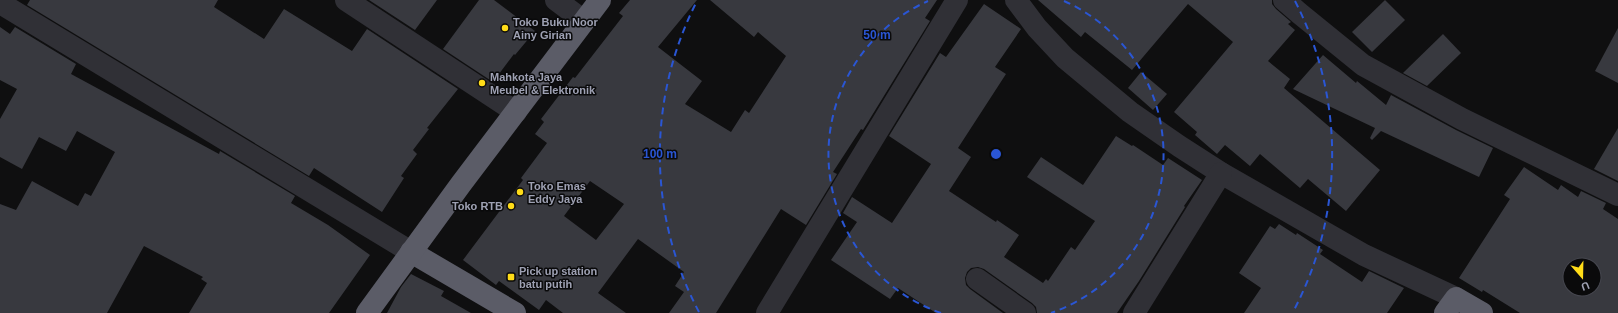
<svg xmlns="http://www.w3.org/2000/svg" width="1618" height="313" viewBox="0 0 1618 313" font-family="Arial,sans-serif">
	<rect width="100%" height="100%" fill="#0f0f10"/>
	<g fill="#38393f" fill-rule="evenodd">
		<path d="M30,0H218L214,7L264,39L284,9L352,51L367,29L458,89L427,128L429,129L413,150L417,154L401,176L404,178L382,212L314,168L309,176L27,5Z"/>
		<path d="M369,0H437L415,30Z"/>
		<path d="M479,0H494L535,31L515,55L514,54L493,82L443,49Z"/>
		<path d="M630,0H697L658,47L702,81L685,104L731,132L745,110L749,113L786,56L758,32L754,37L710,0H937L925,18L930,21L863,130L861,129L833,172L837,174L806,225L781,209L716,313H669L684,292L675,286L684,272L638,239L598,293L626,313H563L546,300L539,310L499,281L496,285L463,260L523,180L521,178L547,143L535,134L544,122L541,119L573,77L575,78L623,16L619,13ZM590,181L624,204L596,240L564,216Z"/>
		<path d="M1038,0H1272V4L1276,9L1291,22L1288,24L1295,30L1268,61L1290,79L1284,88L1380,170L1346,211L1308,179L1300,188L1260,154L1250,166L1225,145L1217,154L1195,135L1197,132L1174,112L1233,42L1188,4L1132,70L1085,32L1081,37Z"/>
		<path d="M1385,0L1405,20L1372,52L1352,32Z"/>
		<path d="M984,4L1021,29L995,67L1006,74L958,148L971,157L949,191L996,222L997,220L1019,235L1004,257L1043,283L1046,279L1048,281L1071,247L1075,250L1095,221L1027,177L1041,157L1083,185L1116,136L1132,146L1133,145L1163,165L1168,158L1202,180L1184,206L1185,207L1139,281L1117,313H1037L1036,307L1032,303L984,269L978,267L971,268L967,272L965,278L966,285L970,289L1003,313H936L898,288L890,299L831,260L857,222L843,213L852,197L892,223L931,164L889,136L940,53L946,57Z"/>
		<path d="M0,27L10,34L15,27L76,64L71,74L219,154L220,151L295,196L291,203L328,225L370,255L329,313H189L207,283L201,279L203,277L144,246L107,313H0V204L16,210L32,181L78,206L85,193L91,196L115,152L77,131L66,151L39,137L22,169L0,157V119L17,89L0,80Z"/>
		<path d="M1618,28V83L1595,71Z"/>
		<path d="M1443,34L1461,53L1427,86L1403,73Z"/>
		<path d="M1323,55L1356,83L1357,81L1386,105L1391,95L1456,130L1493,148L1479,177L1381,131L1372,140L1370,138L1375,128L1293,89Z"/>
		<path d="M1141,72L1167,94L1153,110L1128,88Z"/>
		<path d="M1618,128V181L1594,169Z"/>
		<path d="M1524,167L1558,190L1561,185L1578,197L1581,191L1606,203L1603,209L1618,219V313H1520L1483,290L1482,292L1459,278L1510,199L1504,195ZM1570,265H1594V289H1570Z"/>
		<path d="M1279,224L1296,235L1297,233L1323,250L1320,254L1362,282L1369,271L1404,288L1387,313H1244L1261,288L1239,273L1270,226L1275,229Z"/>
		<path d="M411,274L444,291L441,296L471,313H387L401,287Z"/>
	</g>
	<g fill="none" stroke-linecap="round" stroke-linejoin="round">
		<g stroke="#303036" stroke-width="22">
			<path d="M346,0L516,112"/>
			<path d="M556,0L584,21"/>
			<path d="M1016,0L1037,28L1065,58L1130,112L1179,146L1221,173L1364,255L1456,298"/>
			<path d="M1284,0L1299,13L1363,65L1462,119L1618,195"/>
			<path d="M0,3L411,252"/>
			<path d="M977,279L1025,313"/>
			<path d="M767,313L957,0"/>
			<path d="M1134,313L1221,173"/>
		</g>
		<g stroke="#5b5c67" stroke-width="22">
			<path d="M411,252L515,313"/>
			<path d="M367,313L461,184L600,0"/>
			<path d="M1445,313L1456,298L1482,313"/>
		</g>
	</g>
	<g fill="none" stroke="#2a56d4" stroke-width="2" stroke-dasharray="7 5">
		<path d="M941 313A168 168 0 0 1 928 1M1064 1A168 168 0 0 1 1051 313"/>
		<path d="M699 312A336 336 0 0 1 697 1M1295 1A336 336 0 0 1 1293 312"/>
	</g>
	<g fill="#ffdc18" stroke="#0a0a0b" stroke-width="1.5">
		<circle cx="505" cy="28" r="4"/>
		<circle cx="482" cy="83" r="4"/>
		<circle cx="520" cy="192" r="4"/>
		<circle cx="511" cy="206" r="4"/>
		<rect x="507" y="273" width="8" height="8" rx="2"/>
	</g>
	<g text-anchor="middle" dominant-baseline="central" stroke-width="3" stroke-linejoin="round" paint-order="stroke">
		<g font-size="11" font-weight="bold" fill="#9ea1b3" stroke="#0a0a0b" text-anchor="start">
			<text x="513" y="22">Toko Buku Noor<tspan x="513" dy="13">Ainy Girian</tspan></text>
			<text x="490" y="77">Mahkota Jaya<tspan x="490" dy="13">Meubel &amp; Elektronik</tspan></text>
			<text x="528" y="186">Toko Emas<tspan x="528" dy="13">Eddy Jaya</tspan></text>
			<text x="503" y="206" text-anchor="end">Toko RTB</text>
			<text x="519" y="271">Pick up station<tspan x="519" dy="13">batu putih</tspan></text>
		</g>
	</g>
	<circle cx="996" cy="154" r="6" fill="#2a56d4" stroke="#0a0a0b" stroke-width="2"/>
	<g font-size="12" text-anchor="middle" font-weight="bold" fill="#2a56d4" stroke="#0a0a0b" stroke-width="3" stroke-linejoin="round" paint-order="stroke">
		<text x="877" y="39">50 m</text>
		<text x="660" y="158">100 m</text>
	</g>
	<g transform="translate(1582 277) rotate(160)"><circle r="19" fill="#0a0a0b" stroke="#45464e"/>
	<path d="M0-3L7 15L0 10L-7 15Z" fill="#ffdc18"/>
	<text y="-6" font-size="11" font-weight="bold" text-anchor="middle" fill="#9ea1b3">U</text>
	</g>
</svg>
